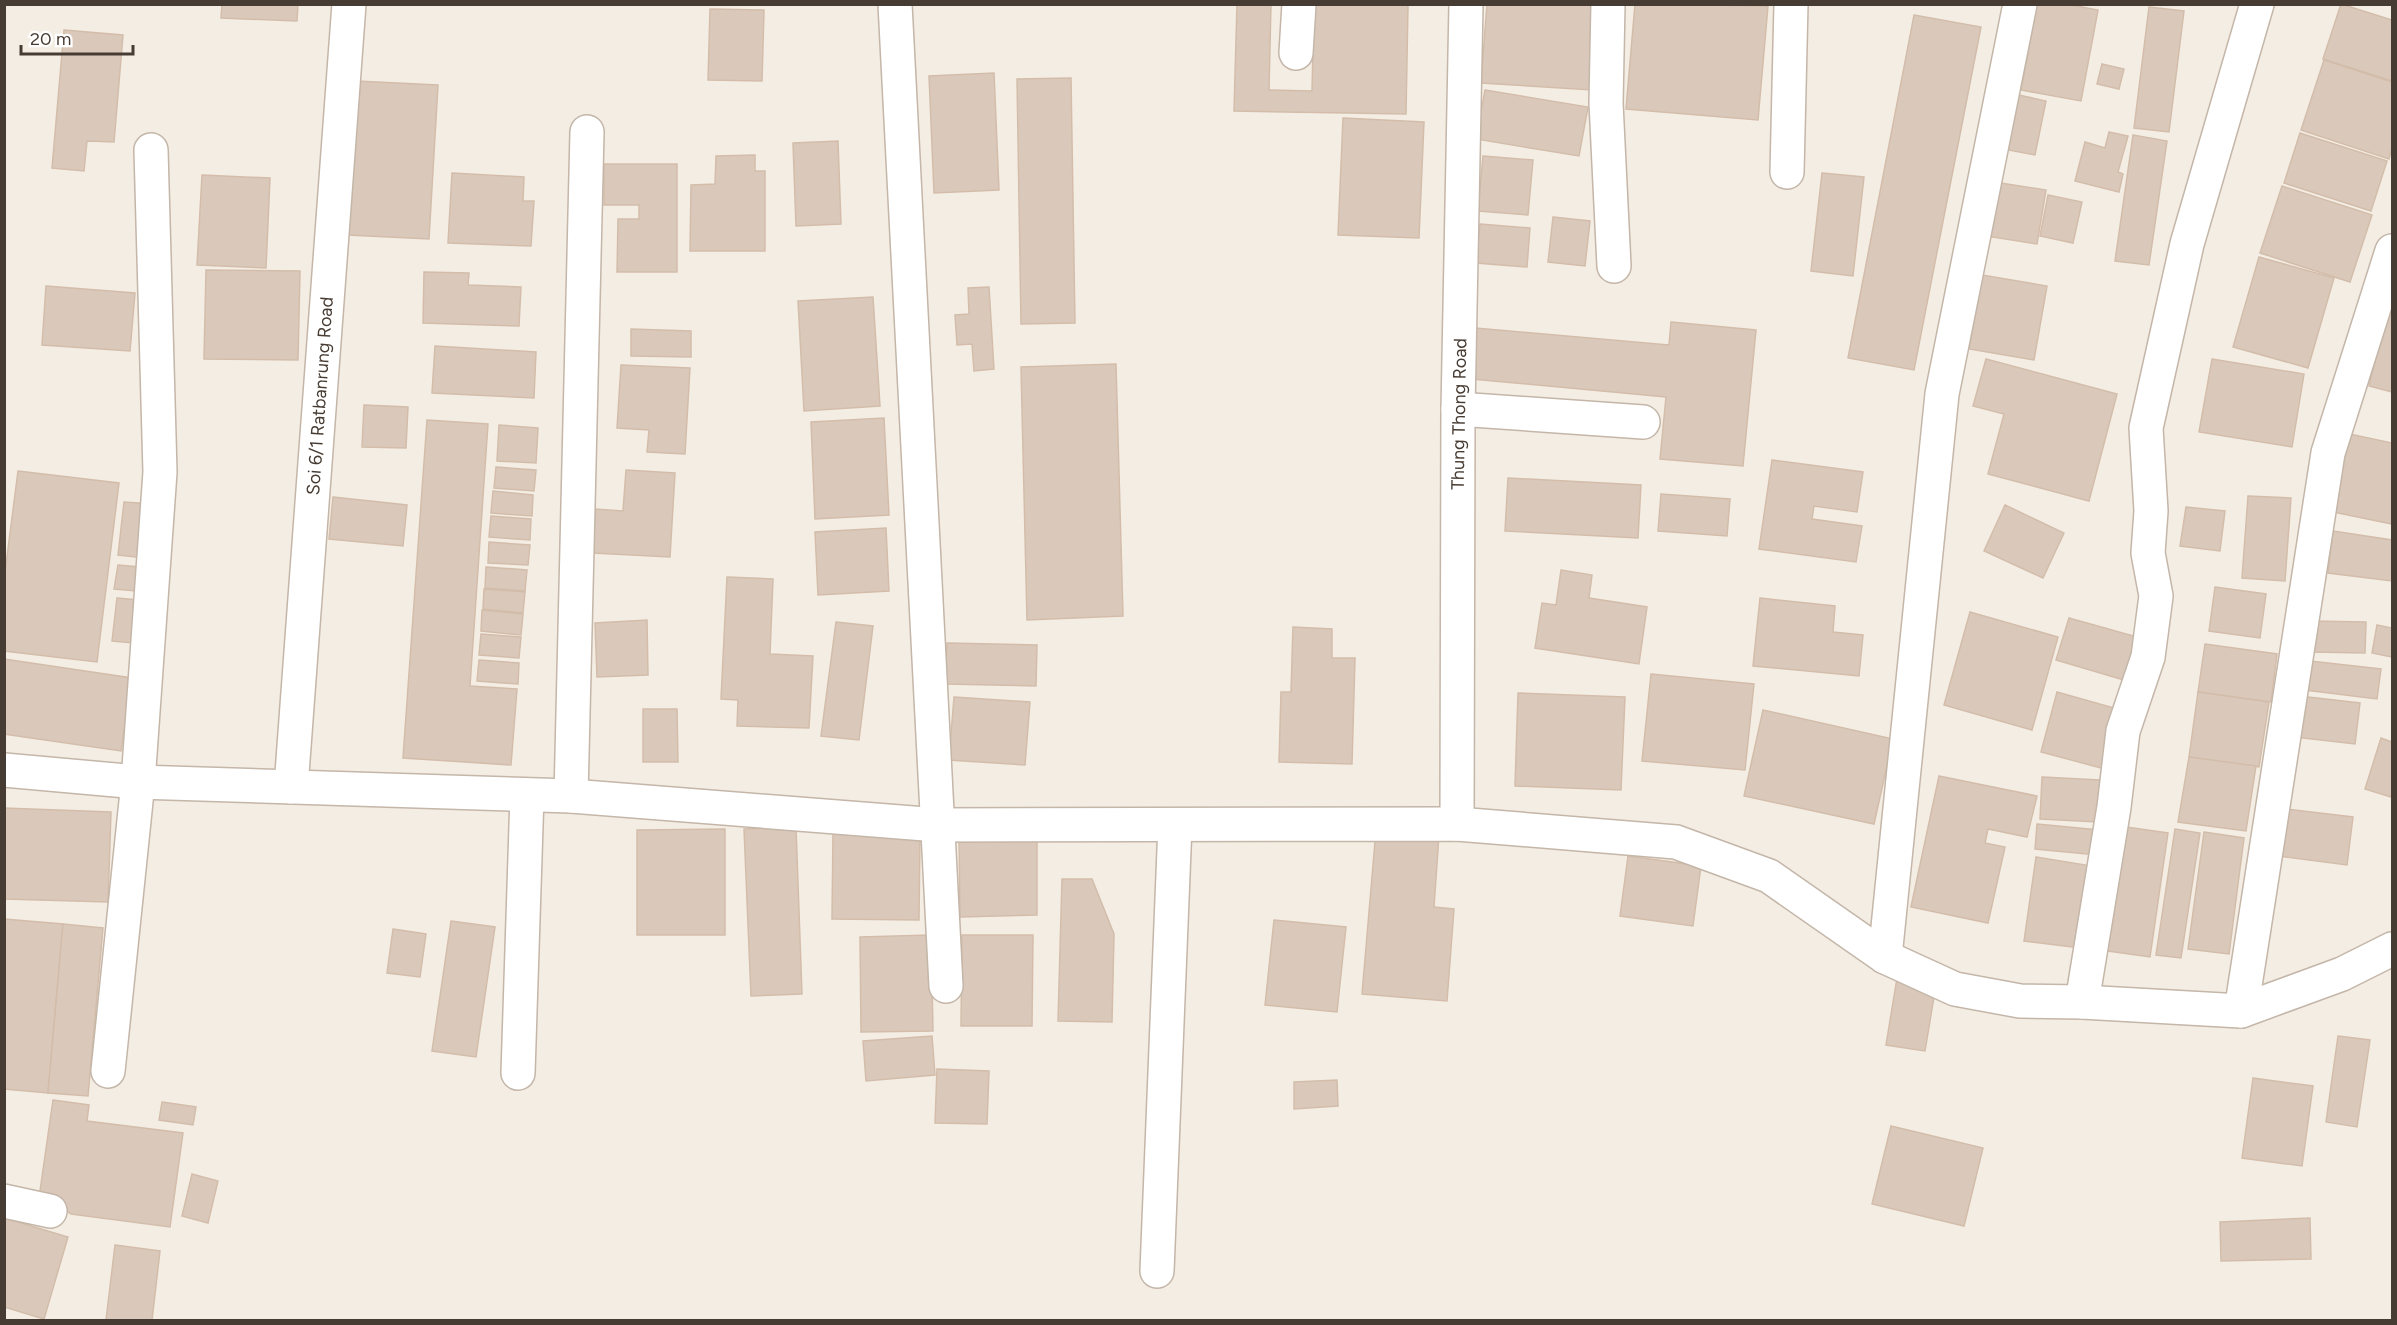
<svg xmlns="http://www.w3.org/2000/svg" width="2397" height="1325" viewBox="0 0 2397 1325" font-family="Figtree,sans-serif">
	<rect width="100%" height="100%" fill="#f4ede4"/>
	<g fill="#dac9bb" stroke="#d3bdaa" stroke-width="1.5">
		<path d="M222,4H298L297,21L221,18Z"/>
		<path d="M1237,4H1271L1269,90L1312,91L1314,4L1408,5L1406,114L1234,111Z"/>
		<path d="M1487,4H1599L1592,90L1481,83Z"/>
		<path d="M1635,4L1768,6L1758,120L1626,109Z"/>
		<path d="M2037,4H2066L2098,10L2081,101L2021,90Z"/>
		<path d="M2341,4L2392,20V81L2323,59Z"/>
		<path d="M2149,7L2184,11L2169,132L2134,128Z"/>
		<path d="M710,9L764,10L762,81L708,80Z"/>
		<path d="M1914,15L1981,27L1914,370L1848,358Z"/>
		<path d="M64,30L123,35L114,142L87,141L84,171L52,168Z"/>
		<path d="M2324,60L2392,82V148L2389,159L2301,130Z"/>
		<path d="M2102,64L2124,69L2119,89L2097,84Z"/>
		<path d="M994,73L999,190L934,193L929,76Z"/>
		<path d="M1071,78L1075,323L1021,324L1017,79Z"/>
		<path d="M356,81L438,85L429,239L348,235Z"/>
		<path d="M1485,90L1588,107L1579,156L1476,139Z"/>
		<path d="M2014,94L2046,101L2035,155L2003,149Z"/>
		<path d="M1343,118L1424,122L1419,238L1338,235Z"/>
		<path d="M2109,132L2128,136L2118,172L2123,174L2119,192L2075,181L2085,142L2105,148Z"/>
		<path d="M2300,133L2387,161L2371,211L2284,183Z"/>
		<path d="M2133,135L2167,141L2149,265L2115,261Z"/>
		<path d="M838,141L841,224L796,226L793,143Z"/>
		<path d="M755,155V171H765V251H690L691,185L715,184L716,156Z"/>
		<path d="M1483,156L1533,160L1528,215L1478,211Z"/>
		<path d="M604,164H677V272H617L618,219H639V205H604Z"/>
		<path d="M452,173L524,177L523,201H534L531,246L448,243Z"/>
		<path d="M1822,173L1864,177L1853,276L1811,271Z"/>
		<path d="M202,175L270,178L266,268L197,265Z"/>
		<path d="M1988,181L2046,190L2037,244L1979,235Z"/>
		<path d="M2282,186L2372,215L2350,282L2260,253Z"/>
		<path d="M2048,195L2082,202L2073,243L2040,236Z"/>
		<path d="M1553,217L1590,221L1585,266L1548,262Z"/>
		<path d="M1480,224L1530,228L1527,267L1476,263Z"/>
		<path d="M2259,257L2334,278L2308,368L2233,347Z"/>
		<path d="M206,270L300,271L298,360L204,359Z"/>
		<path d="M424,272L469,273L468,285L521,287L519,326L423,323Z"/>
		<path d="M1982,275L2047,286L2034,360L1969,349Z"/>
		<path d="M46,286L135,293L130,351L42,345Z"/>
		<path d="M989,287L994,369L974,371L972,344L957,345L955,315L969,314L968,288Z"/>
		<path d="M2392,290V392L2369,386Z"/>
		<path d="M873,297L880,406L804,411L798,301Z"/>
		<path d="M1671,322L1756,330L1743,466L1660,459L1666,397L1472,379L1476,328L1669,345Z"/>
		<path d="M631,329L691,331V357L631,356Z"/>
		<path d="M435,346L536,352L534,398L432,393Z"/>
		<path d="M1986,359L2117,394L2089,501L1988,474L2004,414L1973,406Z"/>
		<path d="M2212,359L2304,374L2292,447L2199,432Z"/>
		<path d="M1116,364L1123,616L1027,620L1021,367Z"/>
		<path d="M621,365L690,368L685,454L647,452L649,430L617,428Z"/>
		<path d="M364,405L408,407L406,448L362,447Z"/>
		<path d="M884,418L889,515L815,519L811,422Z"/>
		<path d="M427,420L488,424L470,686L517,689L511,765L403,758Z"/>
		<path d="M499,425L538,428L536,463L497,461Z"/>
		<path d="M2345,433L2392,443V524L2328,511Z"/>
		<path d="M1772,460L1863,472L1857,512L1814,506L1812,519L1862,526L1856,562L1759,549Z"/>
		<path d="M496,467L536,470L534,491L494,488Z"/>
		<path d="M626,470L675,473L670,557L593,553L595,509L623,511Z"/>
		<path d="M18,471L119,483L97,662L4,651V580Z"/>
		<path d="M1508,478L1641,485L1638,538L1505,531Z"/>
		<path d="M493,491L533,495L532,516L491,513Z"/>
		<path d="M1661,494L1730,499L1727,536L1658,531Z"/>
		<path d="M2248,496L2291,498L2285,581L2242,578Z"/>
		<path d="M333,497L407,505L403,546L329,539Z"/>
		<path d="M124,502L151,504L145,558L118,555Z"/>
		<path d="M2005,505L2064,533L2043,578L1984,551Z"/>
		<path d="M2186,507L2225,511L2220,551L2180,546Z"/>
		<path d="M491,516L531,519L530,540L489,537Z"/>
		<path d="M886,528L889,591L818,595L815,532Z"/>
		<path d="M2333,531L2392,540V581L2328,573Z"/>
		<path d="M489,542L530,545L528,565L488,563Z"/>
		<path d="M118,565L140,567L137,591L114,589Z"/>
		<path d="M486,567L527,570L525,591L485,588Z"/>
		<path d="M1561,570L1592,575L1589,598L1647,607L1639,664L1535,648L1542,603L1556,605Z"/>
		<path d="M727,577L773,579L770,654L813,656L809,728L737,726L738,700L721,699Z"/>
		<path d="M2215,587L2266,594L2260,638L2209,631Z"/>
		<path d="M484,589L525,592L523,613L483,609Z"/>
		<path d="M117,598L139,600L134,643L112,641Z"/>
		<path d="M1760,598L1835,606L1833,632L1863,635L1859,676L1753,666Z"/>
		<path d="M482,610L523,614L521,635L481,631Z"/>
		<path d="M1970,612L2058,637L2032,730L1944,705Z"/>
		<path d="M2069,618L2137,637L2124,680L2056,660Z"/>
		<path d="M647,620L648,675L597,677L595,623Z"/>
		<path d="M2311,621L2366,622L2365,653L2310,652Z"/>
		<path d="M836,622L873,626L859,740L821,736Z"/>
		<path d="M2377,625L2392,628V657L2372,653Z"/>
		<path d="M1293,627L1332,629V658H1355L1352,764L1279,762L1281,692H1291Z"/>
		<path d="M481,634L521,637L519,658L479,655Z"/>
		<path d="M947,643L1037,645L1036,686L945,684Z"/>
		<path d="M2205,644L2277,654L2271,702L2198,692Z"/>
		<path d="M4,659L132,678L121,751L4,734Z"/>
		<path d="M479,660L519,663L518,684L477,681Z"/>
		<path d="M2301,660L2381,669L2377,699L2297,689Z"/>
		<path d="M1651,674L1754,684L1745,770L1642,761Z"/>
		<path d="M2057,692L2121,710L2105,769L2041,752Z"/>
		<path d="M2198,692L2269,702L2259,767L2189,757Z"/>
		<path d="M1518,693L1625,697L1621,790L1515,786Z"/>
		<path d="M2299,696L2360,703L2355,744L2295,737Z"/>
		<path d="M954,697L1030,702L1025,765L949,760Z"/>
		<path d="M643,709H677L678,762H643Z"/>
		<path d="M1763,710L1893,739L1874,824L1744,796Z"/>
		<path d="M2381,738L2392,742V791L2391,797L2365,789Z"/>
		<path d="M2189,757L2256,766L2246,831L2178,822Z"/>
		<path d="M1939,776L2037,796L2027,837L1988,829L1985,843L2005,847L1988,923L1911,907Z"/>
		<path d="M2042,777L2100,780L2098,822L2040,819Z"/>
		<path d="M4,808L111,812L108,902L4,899Z"/>
		<path d="M2277,808L2353,817L2347,865L2271,855Z"/>
		<path d="M2037,824L2099,830L2097,855L2035,849Z"/>
		<path d="M2119,826L2168,833L2150,957L2101,950Z"/>
		<path d="M796,827L802,994L751,996L744,829Z"/>
		<path d="M725,829V935H637V830Z"/>
		<path d="M2175,829L2200,833L2181,958L2156,955Z"/>
		<path d="M1376,830L1439,835L1434,907L1454,909L1447,1001L1362,994Z"/>
		<path d="M959,831H1037V915L960,917Z"/>
		<path d="M2204,832L2244,838L2229,954L2188,949Z"/>
		<path d="M833,833L920,834L919,920L832,919Z"/>
		<path d="M1628,856L1701,866L1693,926L1620,916Z"/>
		<path d="M2036,857L2092,866L2080,948L2024,941Z"/>
		<path d="M1062,879H1092L1114,934L1112,1022L1058,1021Z"/>
		<path d="M4,919L63,924L48,1093L4,1089Z"/>
		<path d="M1274,920L1346,927L1337,1012L1265,1005Z"/>
		<path d="M451,921L495,927L476,1057L432,1051Z"/>
		<path d="M63,924L103,928L88,1096L48,1093Z"/>
		<path d="M393,929L426,934L420,977L387,973Z"/>
		<path d="M931,935L933,1031L861,1032L860,937Z"/>
		<path d="M962,935H1033L1032,1026H961Z"/>
		<path d="M1897,978L1936,985L1925,1051L1886,1045Z"/>
		<path d="M932,1036L935,1075L866,1081L863,1041Z"/>
		<path d="M2338,1036L2370,1040L2357,1127L2326,1122Z"/>
		<path d="M937,1069L989,1071L987,1124L935,1123Z"/>
		<path d="M2253,1078L2313,1086L2302,1166L2242,1158Z"/>
		<path d="M1337,1080L1338,1106L1294,1109V1082Z"/>
		<path d="M53,1100L89,1105L87,1121L183,1133L170,1227L71,1214L40,1191Z"/>
		<path d="M162,1102L196,1107L193,1125L159,1120Z"/>
		<path d="M1891,1126L1983,1148L1964,1226L1872,1204Z"/>
		<path d="M192,1174L218,1181L208,1223L182,1216Z"/>
		<path d="M4,1218L68,1237L44,1319L4,1307Z"/>
		<path d="M2310,1218L2311,1259L2221,1261L2220,1222Z"/>
		<path d="M115,1245L160,1251L152,1320H106Z"/>
	</g>
	<g fill="none" stroke-linecap="round" stroke-linejoin="round">
		<defs>
			<g id="minor">
				<path d="M895,4L946,986"/>
				<path d="M1608,4L1606,103L1614,266"/>
				<path d="M1296,53L1299,4"/>
				<path d="M1787,172L1791,4"/>
				<path d="M1458,409L1643,422"/>
				<path d="M4,770L138,782L571,796L938,825L1457,824L1676,842L1769,876L1885,957L1955,989L2020,1001L2082,1002L2241,1011L2342,974L2392,949"/>
				<path d="M291,787L349,4"/>
				<path d="M571,796L587,132"/>
				<path d="M1457,824L1458,409L1466,4"/>
				<path d="M1885,957L1942,394L2020,4"/>
				<path d="M2082,1002L2114,807L2123,731L2148,657L2156,596L2148,553L2151,511L2146,428L2187,244L2257,4"/>
				<path d="M2241,1011L2328,453L2392,251"/>
				<path d="M108,1071L138,782L160,472L151,150"/>
				<path d="M518,1073L527,795"/>
				<path d="M4,1201L50,1211"/>
				<path d="M1157,1271L1175,825"/>
			</g>
		</defs>
		<use href="#minor" stroke="#c4b6a8" stroke-width="36"/>
		<use href="#minor" stroke="#fff" stroke-width="33"/>
	</g>
	<g text-anchor="middle" dominant-baseline="central" stroke-width="6" stroke-linejoin="round" paint-order="stroke">
		<g font-size="18" fill="#473c33" stroke="#fff">
			<text transform="translate(320 396) rotate(-86)">Soi 6/1 Ratbanrung Road</text>
			<text transform="translate(1459 414) rotate(-89)">Thung Thong Road</text>
		</g>
	</g>
	<rect width="2397" height="1325" fill="none" stroke="#473c33" stroke-width="12"/>
	<path d="M21 45v9h112v-9" fill="none" stroke="#473c33" stroke-width="3"/>
	<text x="30" y="45" font-size="18" fill="#473c33" stroke="#ffffff" stroke-width="4.5" paint-order="stroke">20 m</text>
</svg>
